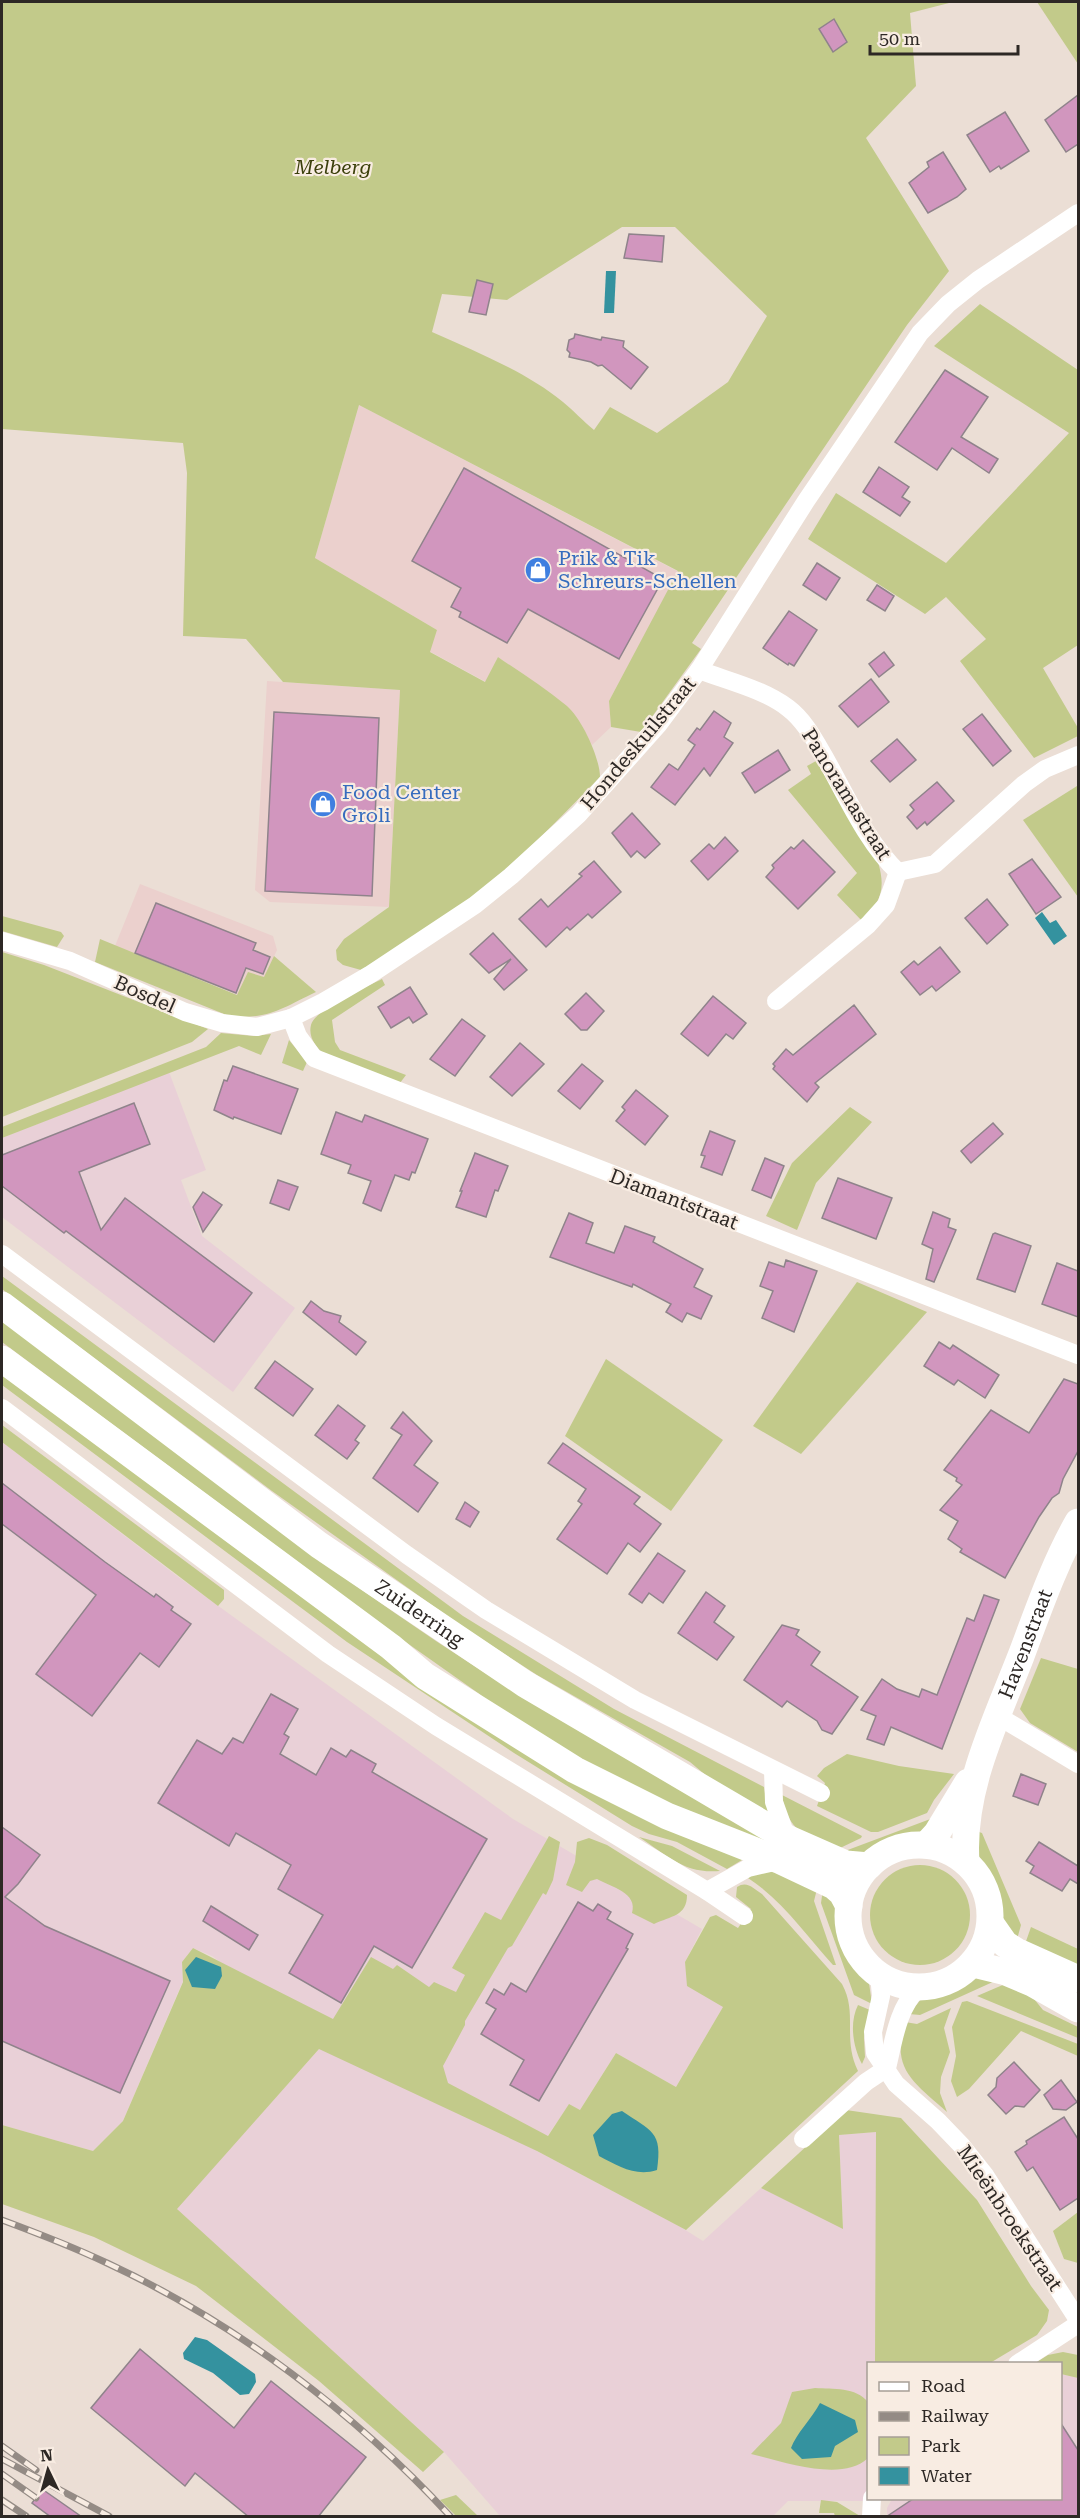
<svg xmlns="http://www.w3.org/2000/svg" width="1080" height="2518" viewBox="0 0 1080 2518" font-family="'Roboto Serif',serif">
	<rect width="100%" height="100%" fill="#ebded5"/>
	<g fill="#ebd0cd">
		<path d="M359,405L679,572L609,701L611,727L592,745L569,708L498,657L486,682L429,651L437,630L315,558Z"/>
		<path d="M267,681L400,690L389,907L270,902L255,890Z"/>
		<path d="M140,884L273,936L277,950L264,978L238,995L115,946Z"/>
	</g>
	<g fill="#e9d0d7">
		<path d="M169,1072L206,1170L181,1180L202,1236L295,1308L233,1392L2,1217V1138Z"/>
		<path d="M2,1442L177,1576L513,1819L702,1929L685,1962L723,2007L676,2087L616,2053L580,2110L569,2105L537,2151L679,2226L703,2241L761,2188L843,2228L839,2135L876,2132V2347L892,2363L868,2364V2481L864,2501H788L773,2516H500L444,2452L176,2209L320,2048L374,2073L212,1956L193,1948L182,1962L183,1981L123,2121L93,2151L2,2125Z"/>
		<path d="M1061,2374L1078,2378V2516H887V2508L892,2499L1060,2498Z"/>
	</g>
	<g fill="#c2ca8a" fill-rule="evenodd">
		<path d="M2,2H953L910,13L916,86L866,138L949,271L907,325L692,643L701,649L641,732L611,727L609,701L678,571L359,405L315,558L437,630L430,652L485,682L498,657C521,673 545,688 567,706C582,719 600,758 600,777C567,811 534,845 498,876C457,912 408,942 361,970L343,965L337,960L336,950L344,939L389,907L400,690L283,682L246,639L183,636L187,473L183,443L2,429ZM622,227H675L767,316L728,382L657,433L610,407L594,430C583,421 573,410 563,402C525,371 476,352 432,332L442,294L507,300Z"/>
		<path d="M1037,2H1078V64Z"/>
		<path d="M980,304L1078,370V645L1043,668L1078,728V736L1034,758L960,661L986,639L946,597L925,614L808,539L836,493L946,563L1069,433L934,346Z"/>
		<path d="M816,761L878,862C886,889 881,902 862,921L837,895L857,873L788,790L811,774L807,766Z"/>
		<path d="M1077,786L1078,788V897L1023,820Z"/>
		<path d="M2,916L61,932L64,936L57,947L2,931Z"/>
		<path d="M100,939L237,995L248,972L264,977L274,956L316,992C282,1008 269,1020 229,1016L95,962Z"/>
		<path d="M2,952L44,965L208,1029L192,1042L2,1117Z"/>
		<path d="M382,979L385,985L332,1020L335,1042L340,1050L406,1075L400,1083L324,1054C316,1047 308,1037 311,1025C315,1009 366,987 382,979Z"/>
		<path d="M221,1033L254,1036L271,1034L261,1055L239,1046L2,1138V1127L206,1047Z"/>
		<path d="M289,1040L307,1062L303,1071L282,1063Z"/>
		<path d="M850,1107L872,1122L816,1183L797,1230L766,1216L792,1163Z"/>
		<path d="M2,1276L463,1616L614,1709L764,1787L769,1819L715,1783L690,1762L537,1675L457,1623L272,1491L2,1289Z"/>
		<path d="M857,1282L927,1312L801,1454L753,1426Z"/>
		<path d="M2,1321C145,1428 287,1541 436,1641C546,1714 661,1776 776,1841L733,1838L523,1729L478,1693L400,1638L2,1342Z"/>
		<path d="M606,1359L723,1440L671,1511L565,1436Z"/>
		<path d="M2,1372L367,1644L747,1857L727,1869L677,1842L649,1834L632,1826L514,1753L347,1642L2,1385Z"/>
		<path d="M2,1425L224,1590V1599L218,1606L2,1442Z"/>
		<path d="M1041,1658L1078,1669V1752L1030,1723L1020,1709Z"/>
		<path d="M847,1754L899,1766L954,1774L934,1800L927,1813L878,1832H871L817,1806L825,1783L817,1776L824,1768Z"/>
		<path d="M782,1795L862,1836L861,1838L838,1849C807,1836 787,1832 782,1795Z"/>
		<path d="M933,1818L927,1830L893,1840L858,1856L845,1851Z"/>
		<path d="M973,1830L982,1833L1021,1925L1016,1943L1000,1922V1905L994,1886L978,1857Z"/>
		<path d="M549,1836L560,1842L553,1880L546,1895L543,1893L512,1946L508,1948L465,2021V2025L443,2066L448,2083L548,2136L569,2104L580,2110L616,2053L676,2087L723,2007L687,1986L685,1962L710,1917L716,1915L738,1928L751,1909L736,1897L737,1887C747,1880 754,1889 762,1894L842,1984C858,2013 842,2038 858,2071L686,2230L537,2151L319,2049L177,2209L444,2452L423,2472L319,2381L196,2286L94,2237L2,2204V2125L93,2151L123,2121L183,1982L182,1962L193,1948L333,2019L371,1957L393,1969L397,1965L429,1987L434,1982L456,1992L465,1975L452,1968L485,1912L501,1920Z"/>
		<path d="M639,1837L672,1846L720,1871C684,1874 668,1856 639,1837Z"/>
		<path d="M589,1838L607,1845L687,1895C687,1916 671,1916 654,1924L632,1913C638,1893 612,1887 597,1879L590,1881L582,1892L566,1885L575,1862L577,1842Z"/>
		<circle cx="920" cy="1915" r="50"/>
		<path d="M773,1871L818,1885L814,1901L836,1965H833C806,1935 782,1900 748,1878L755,1873Z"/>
		<path d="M823,1889L839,1911L845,1948L869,1983L872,2004L854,1995L821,1903Z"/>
		<path d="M1031,1927L1078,1949V1972L1024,1947Z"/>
		<path d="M977,1977L995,1981L920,2015L909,2014L922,1998L947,1992Z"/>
		<path d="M1005,1984L1030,1994L1043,2010L1078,2027V2038L977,1996Z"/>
		<path d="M967,2001L1078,2044V2056L1021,2031L969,2089L957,2097L951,2081L956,2056L952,2027L962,2002Z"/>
		<path d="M858,2005L870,2010L864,2038L865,2057L862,2064C853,2047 849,2023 858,2005Z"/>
		<path d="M951,2008L944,2028L950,2052L941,2077L940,2093L947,2112C915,2083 890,2070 905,2022L917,2024Z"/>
		<path d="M846,2110L901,2118L977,2200L1031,2286L1049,2310L1047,2321L1037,2335L990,2363H875L876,2132L839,2135L843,2229L761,2188Z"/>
		<path d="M1078,2212V2263L1064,2259L1053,2231Z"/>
		<path d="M1063,2352L1078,2355V2378L1061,2374L1060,2364L1035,2363L1048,2355Z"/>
		<path d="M815,2388C833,2389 856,2387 868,2402V2458C842,2483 782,2461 751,2454L781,2423L792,2392Z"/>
		<path d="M456,2495L478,2516H456L440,2500Z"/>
		<path d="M821,2500L837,2502L860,2516H835L834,2513H819Z"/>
	</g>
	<g fill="#34929f">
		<path d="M606,271H616L614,313H604Z"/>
		<path d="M1042,912L1050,923L1056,920L1067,936L1054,945L1035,918Z"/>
		<path d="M196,1957L221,1967L222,1976L215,1989L192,1987L185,1970Z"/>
		<path d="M622,2111C651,2131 663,2131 657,2170C636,2177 618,2166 599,2156L593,2135L612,2114Z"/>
		<path d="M195,2337L207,2340L255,2374L256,2382L249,2394L240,2395L213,2373L184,2359L183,2353Z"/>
		<path d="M820,2403L855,2420L858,2432L835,2446L831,2457L802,2459L791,2448C796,2434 812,2418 820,2403Z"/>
	</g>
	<g fill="#d196be" stroke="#8f838b" stroke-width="1.5">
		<path d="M834,19L847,42L833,52L819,29Z"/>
		<path d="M1078,95V144L1066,152L1045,120Z"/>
		<path d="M1005,112L1029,151L1001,169L999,166L990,172L967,135Z"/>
		<path d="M943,152L966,189L957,197L928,213L909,183L929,167L927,162Z"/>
		<path d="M629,234L664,236L662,262L624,258Z"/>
		<path d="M477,280L493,284L486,315L469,312Z"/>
		<path d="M575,334L601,340L602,337L624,341L623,347L648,367L631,389L602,365L598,366L591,362L569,357L570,353L567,350L569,340L574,338Z"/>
		<path d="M945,370L988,397L961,437L998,459L989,473L952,448L937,470L895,442Z"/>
		<path d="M879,467L909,487L902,497L910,502L900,516L863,492Z"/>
		<path d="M464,468L663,579L619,659L528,609L507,643L459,617L461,612L451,607L461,588L412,561Z"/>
		<path d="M817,563L840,578L826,600L803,585Z"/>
		<path d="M877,585L894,596L885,611L867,600Z"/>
		<path d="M789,611L817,630L794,666L789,663L788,665L763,648Z"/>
		<path d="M884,652L894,665L879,677L869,664Z"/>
		<path d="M871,679L889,702L858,727L839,706Z"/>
		<path d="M714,711L731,723L724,737L733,743L710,776L704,768L675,805L651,787L669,764L678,770L695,745L688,740L697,728L700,730Z"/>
		<path d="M274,712L379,718L372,896L265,891Z"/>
		<path d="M982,714L1011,751L993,766L963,729Z"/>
		<path d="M897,739L916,760L890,782L871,761Z"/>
		<path d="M778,750L790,770L755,793L742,773Z"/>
		<path d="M937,782L954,801L927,825L925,822L917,829L907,817L914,810L910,805Z"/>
		<path d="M632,813L660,844L645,858L637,851L631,857L612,833Z"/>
		<path d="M725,837L738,851L708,880L691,861L709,844L714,849Z"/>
		<path d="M803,840L835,872L798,909L766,877L774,868L772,865L791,847L794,849Z"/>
		<path d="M1032,859L1061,897L1036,914L1009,874Z"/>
		<path d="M594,861L621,892L592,918L588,914L570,930L567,927L546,947L519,919L541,899L548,907L582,876L579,874Z"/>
		<path d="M987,899L1008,925L987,944L965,918Z"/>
		<path d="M156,903L256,943L253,950L270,957L263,974L246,968L236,993L135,953Z"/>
		<path d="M493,933L527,970L504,990L494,979L511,959L489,973L470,954Z"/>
		<path d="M940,947L960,972L936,991L932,986L920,995L901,972L914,961L918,965Z"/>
		<path d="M410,987L427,1014L413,1023L409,1017L391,1028L378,1007Z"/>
		<path d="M586,993L604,1011L587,1030H581L565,1014Z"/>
		<path d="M713,996L746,1023L733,1039L726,1034L708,1056L681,1034Z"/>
		<path d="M854,1005L876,1034L815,1083L819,1087L807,1102L773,1069L775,1066L773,1064L786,1049L793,1055Z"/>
		<path d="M462,1019L485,1036L455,1076L430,1059Z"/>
		<path d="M520,1043L544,1064L512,1096L490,1077Z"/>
		<path d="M582,1064L603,1081L580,1109L558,1091Z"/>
		<path d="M233,1066L298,1089L281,1134L234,1117L233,1119L214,1110L224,1080L227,1081Z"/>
		<path d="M636,1090L668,1116L645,1145L616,1121L625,1110L622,1107Z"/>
		<path d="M134,1103L150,1144L79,1172L101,1230L125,1198L252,1293L214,1342L66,1231L64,1233L2,1186V1155Z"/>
		<path d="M336,1112L362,1122L365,1115L428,1139L415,1173L412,1172L409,1180L395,1175L381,1211L363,1203L371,1181L348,1173L351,1165L321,1154Z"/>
		<path d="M993,1123L1003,1134L971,1163L961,1151Z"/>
		<path d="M710,1131L735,1141L722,1175L701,1167L705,1156L701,1155Z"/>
		<path d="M475,1153L508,1166L498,1191L495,1190L486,1217L456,1207L462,1191H460Z"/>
		<path d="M765,1158L784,1166L771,1198L752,1190Z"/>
		<path d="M838,1178L892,1198L876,1239L822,1218Z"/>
		<path d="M278,1180L298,1187L289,1210L270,1203Z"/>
		<path d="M203,1192L222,1205L203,1232L193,1207Z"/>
		<path d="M933,1212L950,1219L948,1227L956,1230L934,1282L926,1279L933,1249L922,1244Z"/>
		<path d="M569,1213L593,1223L586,1243L614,1253L625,1226L655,1237L653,1242L703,1269L694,1287L712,1296L701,1319L687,1313L682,1322L666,1312L671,1304L633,1284L632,1287L550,1257Z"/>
		<path d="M995,1233L1031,1246L1015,1292L977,1279L993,1234Z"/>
		<path d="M786,1260L817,1271L794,1332L762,1318L773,1291L760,1286L769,1262L784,1267Z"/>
		<path d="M1057,1263L1078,1271V1317L1042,1304Z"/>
		<path d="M311,1301L324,1311L341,1316L339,1322L366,1342L356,1355L303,1312Z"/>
		<path d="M939,1342L950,1349L953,1345L999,1375L985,1398L958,1380L954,1385L924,1366Z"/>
		<path d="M275,1361L313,1389L293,1416L255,1388Z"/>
		<path d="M1064,1379L1078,1384V1451L1063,1479L1059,1493L1052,1498L1039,1517L1005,1578L960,1552L962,1549L948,1539L958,1521L940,1510L962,1485L956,1481L957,1478L944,1470L991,1410L1029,1433Z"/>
		<path d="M338,1405L365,1426L355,1440L359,1443L347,1459L315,1435Z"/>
		<path d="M403,1412L432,1441L414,1465L438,1483L418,1512L373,1478L402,1435L391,1428Z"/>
		<path d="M563,1443L640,1497L634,1504L661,1524L640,1552L628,1543L607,1574L557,1539L582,1504L578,1501L586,1489L548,1463Z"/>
		<path d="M2,1483L105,1562L154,1597L156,1594L173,1607L171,1610L191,1624L159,1667L140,1653L92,1716L36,1674L96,1595L2,1524Z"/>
		<path d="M465,1502L479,1512L470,1527L456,1519Z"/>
		<path d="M658,1553L685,1571L663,1603L649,1593L642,1603L629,1594Z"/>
		<path d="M706,1592L725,1606L714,1622L734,1637L717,1660L678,1633Z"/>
		<path d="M984,1595L999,1600L942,1749L891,1727L884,1745L867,1739L876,1716L861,1710L882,1679L897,1689L919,1697L922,1689L937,1695L967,1618L974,1621Z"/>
		<path d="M782,1625L799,1630L796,1635L820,1652L811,1665L858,1697L832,1734L822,1730L817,1721L787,1701L782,1707L744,1680Z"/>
		<path d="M271,1694L298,1709L284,1734L289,1737L280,1754L316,1775L331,1748L346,1757L351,1750L376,1764L372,1772L487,1839L412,1968L374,1946L341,2003L289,1973L323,1915L278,1889L291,1865L236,1833L229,1846L158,1803L197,1740L222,1754L233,1738L243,1743Z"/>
		<path d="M1021,1774L1046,1784L1038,1805L1013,1796Z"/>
		<path d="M2,1827L40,1855L18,1884L5,1897L45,1926L170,1981L120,2093L2,2041Z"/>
		<path d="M1039,1842L1078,1866V1884L1070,1879L1062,1891L1030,1873L1034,1866L1026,1861Z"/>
		<path d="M578,1902L593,1911L598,1904L611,1912L607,1919L633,1934L626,1948L628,1949L539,2101L510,2085L524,2060L481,2034L496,2009L486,2003L494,1989L504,1995L511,1983L526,1992Z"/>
		<path d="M211,1906L258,1935L249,1950L203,1921Z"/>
		<path d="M1014,2062L1040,2090L1024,2107L1015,2106L1006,2114L988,2095L996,2087L997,2078Z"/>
		<path d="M1061,2080L1077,2102L1066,2110L1053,2109L1044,2095Z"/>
		<path d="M1064,2117L1078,2139V2198L1060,2210L1033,2167L1027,2171L1015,2152L1027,2144L1026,2141Z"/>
		<path d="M140,2349L234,2428L271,2381L366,2457L318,2517H249L195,2473L185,2486L91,2408Z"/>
		<path d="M1060,2422L1078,2450V2517H886L913,2499H1060Z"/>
		<path d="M42,2489L82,2517H51L32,2503Z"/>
	</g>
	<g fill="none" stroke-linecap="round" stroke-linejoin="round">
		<g stroke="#fff" stroke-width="18">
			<path d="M699,670C728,681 763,689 788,708C804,720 814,739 824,756C845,793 867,843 898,872L935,864L1024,784L1045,769L1078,755"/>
			<path d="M2,941L70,961L185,1012L222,1023L257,1027L291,1018L323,1002L371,974L475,905L511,876L579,814L658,725L699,670L806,501L920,333L948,304L978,280L1078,213"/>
			<path d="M776,1001L868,925L886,905L898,872"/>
			<path d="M291,1018L298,1036L314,1058L1078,1355"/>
			<path d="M2,1254L407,1555L486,1610L635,1700L821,1793"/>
			<path d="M2,1408L328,1654L436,1726L707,1891L744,1916"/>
			<path d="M998,1716L1078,1764"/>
			<path d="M773,1770L774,1802L787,1838"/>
			<path d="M707,1891L748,1868L779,1861"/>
			<path d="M879,1975L881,1996L873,2032L875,2053L896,2084L938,2121L962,2146L985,2175L1078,2320"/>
			<path d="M887,2068C894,2040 897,2010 918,1988"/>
			<path d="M803,2139L866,2082L887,2068"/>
			<path d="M1017,2364L1078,2324"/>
			<path d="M871,2516L872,2498"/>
		</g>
		<g stroke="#fff" stroke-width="27">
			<path id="s1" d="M2,1305L319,1545L525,1684L787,1838L846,1864L869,1866"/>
			<path d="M2,1359L391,1647L425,1676L575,1770L667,1816L781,1861L834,1886L842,1893L849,1906"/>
			<circle cx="919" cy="1916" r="71"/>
			<path d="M926,1845L937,1833L968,1782"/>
			<path id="s2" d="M966,1862C961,1790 995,1723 1021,1656C1038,1611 1054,1564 1078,1522"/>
			<path d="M991,1924L1005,1944L1016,1951L1078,1979"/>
			<path d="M973,1964L1006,1972L1032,1983L1078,2009"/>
		</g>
		<defs>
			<g id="rail">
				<path d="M2,2220C37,2233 73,2247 107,2263C236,2323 354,2412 450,2516"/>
				<path d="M2,2446L36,2470"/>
				<path d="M2,2459L109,2516"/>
				<path d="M2,2474L36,2498"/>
				<path d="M2,2500L26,2516"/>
			</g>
		</defs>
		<use href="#rail" stroke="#948b85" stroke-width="7"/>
		<use href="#rail" stroke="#f8ece2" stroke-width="4.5" stroke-dasharray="14" stroke-linecap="butt"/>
	</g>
	<defs>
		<symbol id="shop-disc" viewBox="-11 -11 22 22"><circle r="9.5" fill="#3f7fe0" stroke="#f8ece2"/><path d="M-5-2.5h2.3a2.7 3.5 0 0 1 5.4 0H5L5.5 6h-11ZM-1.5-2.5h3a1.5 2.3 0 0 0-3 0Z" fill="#fff"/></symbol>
	</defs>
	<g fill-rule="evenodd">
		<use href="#shop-disc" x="523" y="555" width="30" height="30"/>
		<use href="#shop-disc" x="308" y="789" width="30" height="30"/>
	</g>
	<g text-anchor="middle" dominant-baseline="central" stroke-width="4.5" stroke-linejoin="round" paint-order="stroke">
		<g font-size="20" font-style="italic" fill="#3b3f0b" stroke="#f8ece2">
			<text x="333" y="167">Melberg</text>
		</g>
		<g font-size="20" fill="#366cbe" stroke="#f8ece2" text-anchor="start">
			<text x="558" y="558">Prik &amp; Tik<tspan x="558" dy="23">Schreurs-Schellen</tspan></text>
			<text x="342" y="792">Food Center<tspan x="342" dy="23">Groli</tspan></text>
		</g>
		<g font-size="20" fill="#2d2825" stroke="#f8ece2">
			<text transform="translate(638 743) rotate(-50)">Hondeskuilstraat</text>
			<text transform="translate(847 794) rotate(58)">Panoramastraat</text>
			<text transform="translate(145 994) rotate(24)">Bosdel</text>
			<text transform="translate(674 1199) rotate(21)">Diamantstraat</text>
			<text stroke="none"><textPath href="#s1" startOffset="519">Zuiderring</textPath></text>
			<text stroke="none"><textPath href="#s2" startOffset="228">Havenstraat</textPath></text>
			<text transform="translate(1010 2218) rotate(56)">Mieënbroekstraat</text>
		</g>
	</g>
	<rect width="1080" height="2518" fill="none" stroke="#2d2825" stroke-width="6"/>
	<rect x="867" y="2362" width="195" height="138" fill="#f8ece2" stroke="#a79e96" stroke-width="1.5"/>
	<rect x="879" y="2382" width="30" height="9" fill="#ffffff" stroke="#a79e96" stroke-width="1.5"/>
	<text x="921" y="2392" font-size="18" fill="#2d2825">Road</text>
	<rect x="879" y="2412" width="30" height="9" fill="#948b85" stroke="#a79e96" stroke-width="1.5"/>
	<text x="921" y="2422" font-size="18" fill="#2d2825">Railway</text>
	<rect x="879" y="2437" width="30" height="18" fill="#c2ca8a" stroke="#a79e96" stroke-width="1.5"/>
	<text x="921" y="2452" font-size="18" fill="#2d2825">Park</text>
	<rect x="879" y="2467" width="30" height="18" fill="#34929f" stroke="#a79e96" stroke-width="1.5"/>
	<text x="921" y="2482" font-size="18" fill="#2d2825">Water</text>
	<g transform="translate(48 2470) rotate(355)" stroke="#f8ece2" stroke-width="4.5" paint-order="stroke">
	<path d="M0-4.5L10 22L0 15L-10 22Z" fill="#2d2825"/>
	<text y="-9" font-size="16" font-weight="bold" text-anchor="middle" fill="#2d2825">N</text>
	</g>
	<path d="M870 45v9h148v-9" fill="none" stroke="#2d2825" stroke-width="3"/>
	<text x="879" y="45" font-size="18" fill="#2d2825" stroke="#f8ece2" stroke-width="4.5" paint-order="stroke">50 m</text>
</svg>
